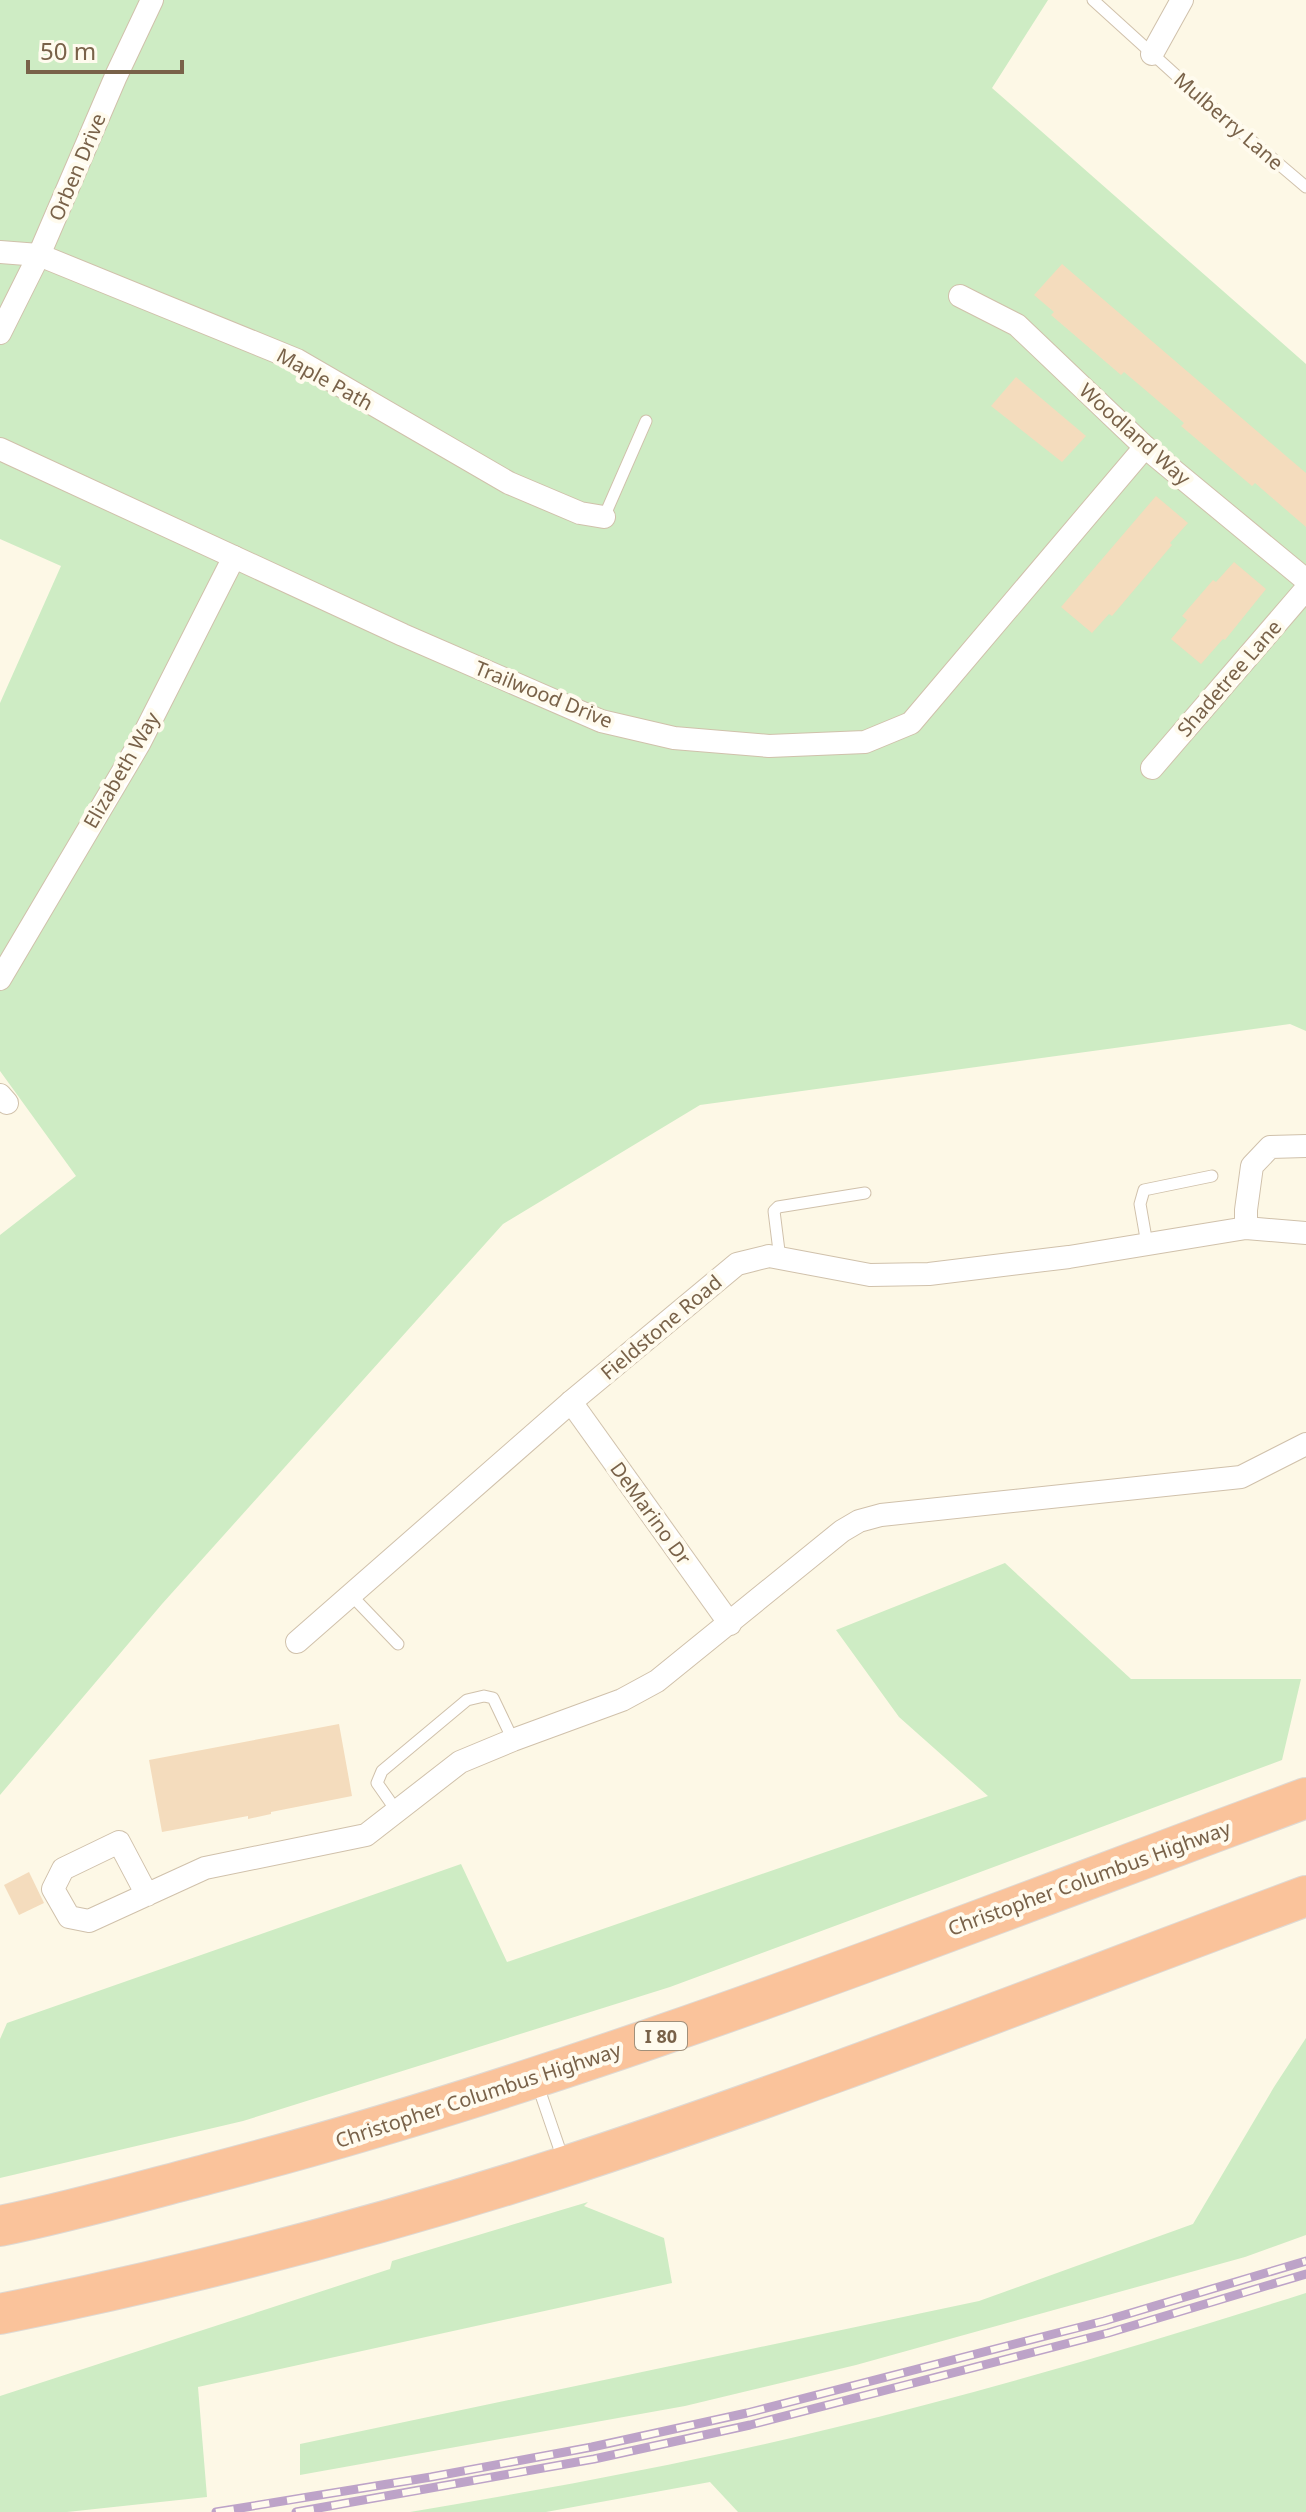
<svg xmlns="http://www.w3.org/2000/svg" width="1306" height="2512" viewBox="0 0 1306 2512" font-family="'Noto Sans',sans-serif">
	<rect width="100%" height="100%" fill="#fdf8e6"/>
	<g fill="#ceecc4">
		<path d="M0,0H1048L992,88L1306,364V1031L1290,1024L700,1105L503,1224L162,1604L0,1795V1235L76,1176L0,1071V703L61,566L0,539Z"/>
		<path d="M1005,1563L1131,1679H1301L1282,1760L670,1987L243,2121L0,2178V2039L7,2023L461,1864L507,1962L988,1796L899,1717L836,1630Z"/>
		<path d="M1306,2038V2235L1245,2257L856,2365L685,2406L300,2475V2444L979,2301L1193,2224L1274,2087Z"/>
		<path d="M588,2202L584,2206L664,2238L672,2283L198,2387L207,2497L67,2512H0V2396L390,2269L392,2261Z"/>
		<path d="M1306,2293V2512H738L710,2482L546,2512H410C552,2488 694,2462 833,2428C992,2390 1150,2342 1306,2293Z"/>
	</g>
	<g fill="#f4dcbd">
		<path d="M1062,264L1306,473V527L1255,483L1252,486L1181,426L1184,423L1143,388L1124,372L1121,375L1051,315L1054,312L1034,295Z"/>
		<path d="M1016,377L1086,436L1062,462L991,406Z"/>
		<path d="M1156,496L1188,523L1170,543L1172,545L1112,616L1109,614L1092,633L1061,607Z"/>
		<path d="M1234,562L1266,589L1225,640L1223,639L1201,664L1171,639L1187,620L1182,616L1213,580L1216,582Z"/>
		<path d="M339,1724L352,1796L271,1812V1814L248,1819V1816L162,1832L149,1760Z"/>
		<path d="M29,1872L44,1903L19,1915L4,1885Z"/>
	</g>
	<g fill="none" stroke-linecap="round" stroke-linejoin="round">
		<defs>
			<g id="service">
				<path d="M1093,0L1201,98L1306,187"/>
				<path d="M604,517L646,421"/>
				<path d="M1147,1244L1140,1204L1144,1190L1212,1176"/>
				<path d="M780,1259L774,1211L778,1207L865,1193"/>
				<path d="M351,1595L398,1644"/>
				<path d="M398,1813L377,1783L382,1771L467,1700L484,1696L493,1698L513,1740"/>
				<path d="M537,2083L564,2162"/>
			</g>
			<g id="minor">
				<path d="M1152,54L1182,0"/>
				<path d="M0,252L39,255L297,360L509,483L580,513L604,517"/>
				<path d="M960,296L1017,325L1145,447L1306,580"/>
				<path d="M0,333L39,255L116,76L152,0"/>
				<path d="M0,449L403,635L601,721L674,738L769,746L865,742L911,723L1145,447"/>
				<path d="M1152,768L1306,589"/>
				<path d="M0,979L139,744L234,557"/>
				<path d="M0,1095L7,1103"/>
				<path d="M1246,1228V1210L1252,1166L1270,1147L1306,1146"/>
				<path d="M571,1402L730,1624"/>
				<path d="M297,1642L571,1402L737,1264L769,1256L870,1275L929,1274L1069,1257L1246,1228L1306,1233"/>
				<path d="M147,1895L119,1842L63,1869L53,1889L69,1917L89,1921L205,1868L366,1835L460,1762L513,1740L622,1700L657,1681L842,1531L859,1521L881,1515L1241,1477L1306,1444"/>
			</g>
			<g id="motorway">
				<path d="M0,2226C70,2212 139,2192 208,2174C583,2077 943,1932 1306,1798"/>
				<path d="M0,2314C189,2276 377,2227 560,2168C812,2086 1058,1988 1306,1896"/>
			</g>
		</defs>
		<use href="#service" stroke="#d0c1ab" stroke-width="13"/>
		<use href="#minor" stroke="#d0c1ab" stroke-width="24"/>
		<use href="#motorway" stroke="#dfd9d3" stroke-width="42"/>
		<use href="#service" stroke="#fff" stroke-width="11"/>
		<use href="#minor" stroke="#fff" stroke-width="22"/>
		<use href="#motorway" stroke="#fac39b" stroke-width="40"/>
		<defs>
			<g id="rail">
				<path d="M216,2512L431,2477L592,2447L747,2413L1104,2321L1306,2261"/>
				<path d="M296,2512L594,2459L750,2425L1108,2333L1306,2274"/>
			</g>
		</defs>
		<use href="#rail" stroke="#bda3c8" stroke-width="9"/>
		<use href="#rail" stroke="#fffbee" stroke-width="6" stroke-dasharray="18" stroke-linecap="butt"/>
	</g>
	<g text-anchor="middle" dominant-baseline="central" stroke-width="8" stroke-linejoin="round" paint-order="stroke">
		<rect fill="#fffbee" stroke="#a1907a" stroke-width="2" x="635" y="2022" width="52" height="28" rx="6"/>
		<g font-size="18" font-weight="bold" fill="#796249">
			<text x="661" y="2036">I 80</text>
		</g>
		<g font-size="20" fill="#796249" stroke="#fffbee">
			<text transform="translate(1229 121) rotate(41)">Mulberry Lane</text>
			<text transform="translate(77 167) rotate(-67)">Orben Drive</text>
			<text transform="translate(325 379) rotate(29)">Maple Path</text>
			<text transform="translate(1135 434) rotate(42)">Woodland Way</text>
			<text transform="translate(1229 678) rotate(-49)">Shadetree Lane</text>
			<text transform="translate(544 694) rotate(22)">Trailwood Drive</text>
			<text transform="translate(121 770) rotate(-60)">Elizabeth Way</text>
			<text transform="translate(661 1327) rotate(-40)">Fieldstone Road</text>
			<text transform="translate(651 1513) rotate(54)">DeMarino Dr</text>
			<text transform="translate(1089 1878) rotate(-20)">Christopher Columbus Highway</text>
			<text transform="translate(478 2095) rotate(-18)">Christopher Columbus Highway</text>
		</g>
	</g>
	<path d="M28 60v12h154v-12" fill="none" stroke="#796249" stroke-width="4"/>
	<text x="40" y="60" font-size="24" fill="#796249" stroke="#fffbee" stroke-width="6" paint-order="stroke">50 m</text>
</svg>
